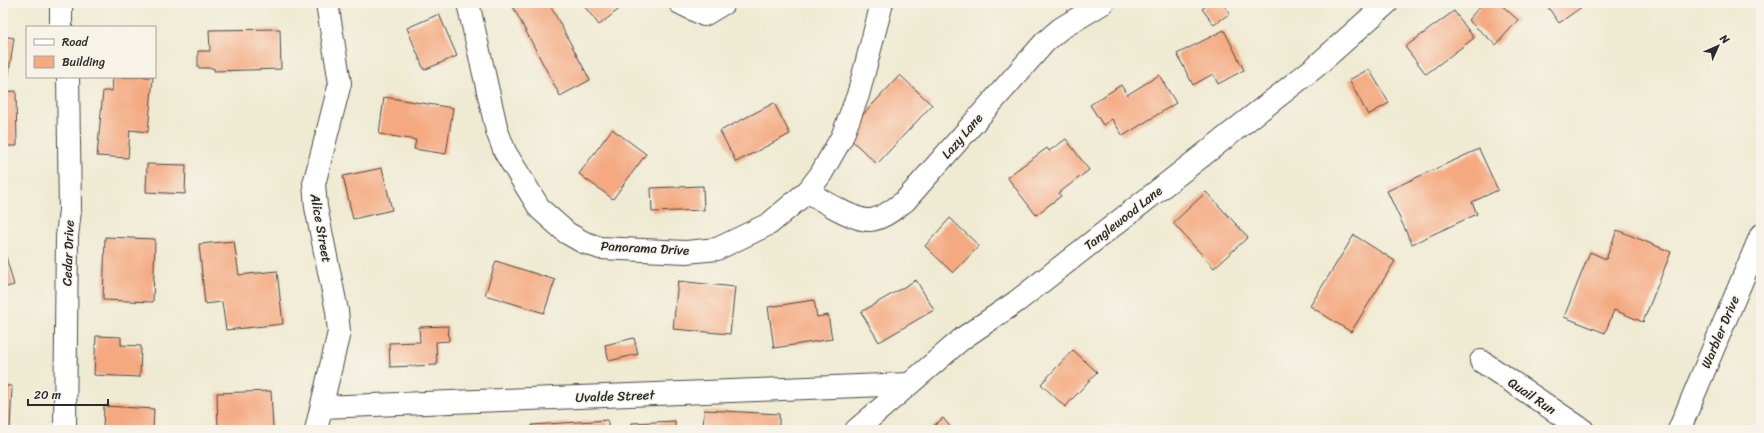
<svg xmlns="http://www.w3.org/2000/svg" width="1764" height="433" viewBox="0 0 1764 433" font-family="Sriracha,sans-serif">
	<rect width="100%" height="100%" fill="#f7f3e8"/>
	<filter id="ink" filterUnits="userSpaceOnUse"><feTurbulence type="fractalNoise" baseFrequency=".025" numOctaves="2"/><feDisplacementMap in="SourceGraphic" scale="8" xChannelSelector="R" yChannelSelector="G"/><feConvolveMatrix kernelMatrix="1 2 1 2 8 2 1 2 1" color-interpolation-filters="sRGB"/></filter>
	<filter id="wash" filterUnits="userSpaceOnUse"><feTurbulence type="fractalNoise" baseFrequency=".012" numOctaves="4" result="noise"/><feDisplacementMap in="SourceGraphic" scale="16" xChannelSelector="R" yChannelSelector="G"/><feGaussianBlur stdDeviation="0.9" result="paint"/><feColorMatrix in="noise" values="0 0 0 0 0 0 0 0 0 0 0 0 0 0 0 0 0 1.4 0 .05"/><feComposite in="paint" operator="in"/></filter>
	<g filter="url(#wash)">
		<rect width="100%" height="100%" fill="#efead2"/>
		<g id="blocks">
			<g fill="#f4a980">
				<path d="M128,3H150V7Z"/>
				<path d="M511,3H549L590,80L560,96Z"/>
				<path d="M582,3H627L599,25Z"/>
				<path d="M1210,3H1222L1230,13L1214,25L1202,9Z"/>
				<path d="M1483,3H1499L1518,20L1496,45L1468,20Z"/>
				<path d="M1545,3H1585L1586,4L1559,23Z"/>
				<path d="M1454,11L1474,38L1426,74L1405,47Z"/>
				<path d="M439,14L457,56L424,70L407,28Z"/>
				<path d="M280,29L281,69L214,71V68H198V51H210L209,30Z"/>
				<path d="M1224,30L1244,70L1218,84L1213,74L1193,85L1177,54Z"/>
				<path d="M3,36L14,38L8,79L3,78Z"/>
				<path d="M1369,69L1389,103L1368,115L1349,80Z"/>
				<path d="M900,75L932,105L877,164L845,134Z"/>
				<path d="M1159,75L1176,103L1123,136L1112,119L1103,125L1090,105L1121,85L1127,95Z"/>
				<path d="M113,77H153L148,132L130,130L128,158L97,156L103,91H112Z"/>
				<path d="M16,91L17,146H3V92Z"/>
				<path d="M384,97L453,108L446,154L414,149L416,140L379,134Z"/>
				<path d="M774,103L790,134L736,162L720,131Z"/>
				<path d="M612,129L646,154L613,199L579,174Z"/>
				<path d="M1066,139L1089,170L1059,193L1061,196L1036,215L1007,177L1047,148L1049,151Z"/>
				<path d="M1479,149L1498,190L1472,202L1477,214L1412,244L1387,191Z"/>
				<path d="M147,164L186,165L185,194L146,192Z"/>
				<path d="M382,168L392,210L353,219L343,176Z"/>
				<path d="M703,186L704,210L652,212L651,188Z"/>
				<path d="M1206,192L1248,237L1214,268L1173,223Z"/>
				<path d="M950,218L979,246L953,273L925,246Z"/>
				<path d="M1617,230L1671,252L1643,322L1614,310L1605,333L1564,317L1590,252L1606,259Z"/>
				<path d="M1354,235L1395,261L1351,332L1310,306Z"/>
				<path d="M105,237L155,239L153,302L103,300Z"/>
				<path d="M234,241L239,275L277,271L283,324L226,330L222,302L205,304L199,244Z"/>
				<path d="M3,246L14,285L3,288Z"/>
				<path d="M496,261L555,280L544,313L485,295Z"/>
				<path d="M916,280L934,310L879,342L861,312Z"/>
				<path d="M678,281L735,287L730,334L673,329Z"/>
				<path d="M814,300L817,317L828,315L832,339L774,348L768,307Z"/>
				<path d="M448,326L449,341L436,342L437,365L390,367L389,343L420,342L419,327Z"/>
				<path d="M96,336L121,337V345L141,346L140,377L94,375Z"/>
				<path d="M634,338L638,354L609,361L605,345Z"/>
				<path d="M1073,350L1097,372L1065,407L1041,384Z"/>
				<path d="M3,386H12L10,430H3Z"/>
				<path d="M271,391L273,428L218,430L217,393Z"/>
				<path d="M104,406L154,409L153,430H103Z"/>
				<path d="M704,410L779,414V430H703Z"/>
				<path d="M943,418L953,430H929Z"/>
				<path d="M608,420V430H532V425Z"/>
				<path d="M675,421V430H632V423Z"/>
			</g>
		</g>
	</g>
	<g filter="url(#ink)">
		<use href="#blocks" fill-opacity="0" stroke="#484844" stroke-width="1"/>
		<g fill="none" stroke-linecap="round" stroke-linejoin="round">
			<defs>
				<g id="street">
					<path d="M468,3L497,131L505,152L540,209L567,233L583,242L600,248L686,252L717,249L769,224L808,191L821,174L842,137L858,95L882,3"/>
					<path d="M680,3L704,15L724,3"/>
					<path d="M61,27V3"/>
					<path d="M808,191C820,200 855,221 870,220C883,219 895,208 905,201L1045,42L1060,29L1103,3"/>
					<path d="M1481,361L1583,430"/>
					<path d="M322,407L909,384"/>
					<path d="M65,430L67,237L70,210L68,77"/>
					<path d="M316,430L339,332L337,311L316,207L314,184L340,83L327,3"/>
					<path d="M856,430L963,338L1016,302L1314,68L1387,3"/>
					<path d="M1679,430L1761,235"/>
				</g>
			</defs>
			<use href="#street" stroke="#484844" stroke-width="24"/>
			<use href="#street" stroke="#fff" stroke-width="22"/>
		</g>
	</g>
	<g text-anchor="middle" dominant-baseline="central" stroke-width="3" stroke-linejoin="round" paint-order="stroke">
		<g font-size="13" fill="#2b2b2b" stroke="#f7f3e8">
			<text transform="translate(962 136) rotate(-49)">Lazy Lane</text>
			<text transform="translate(1123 218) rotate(-38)">Tanglewood Lane</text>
			<text transform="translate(321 228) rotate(80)">Alice Street</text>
			<text transform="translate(645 248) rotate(3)">Panorama Drive</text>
			<text transform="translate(68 253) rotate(-88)">Cedar Drive</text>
			<text transform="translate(1720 332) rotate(-67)">Warbler Drive</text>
			<text transform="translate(615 396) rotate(-2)">Uvalde Street</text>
			<text transform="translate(1532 396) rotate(34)">Quail Run</text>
		</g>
	</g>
	<rect width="1764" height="433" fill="none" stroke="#f7f3e8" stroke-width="16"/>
	<rect x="26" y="26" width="130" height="52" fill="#f7f3e8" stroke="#a5a39c"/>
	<rect x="34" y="39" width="20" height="6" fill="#ffffff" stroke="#a5a39c"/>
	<text x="62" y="46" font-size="12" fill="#2b2b2b">Road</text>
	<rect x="34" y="56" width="20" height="12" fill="#f4a980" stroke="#a5a39c"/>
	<text x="62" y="66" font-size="12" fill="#2b2b2b">Building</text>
	<g transform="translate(1718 46) rotate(45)" stroke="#f7f3e8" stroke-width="3" paint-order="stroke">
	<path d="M0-3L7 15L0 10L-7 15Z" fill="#2b2b2b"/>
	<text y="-6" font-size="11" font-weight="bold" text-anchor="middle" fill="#2b2b2b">N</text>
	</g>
	<path d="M28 399v6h80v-6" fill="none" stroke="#2b2b2b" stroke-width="2"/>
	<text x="34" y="399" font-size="12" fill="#2b2b2b" stroke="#f7f3e8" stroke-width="3" paint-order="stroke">20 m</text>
</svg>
